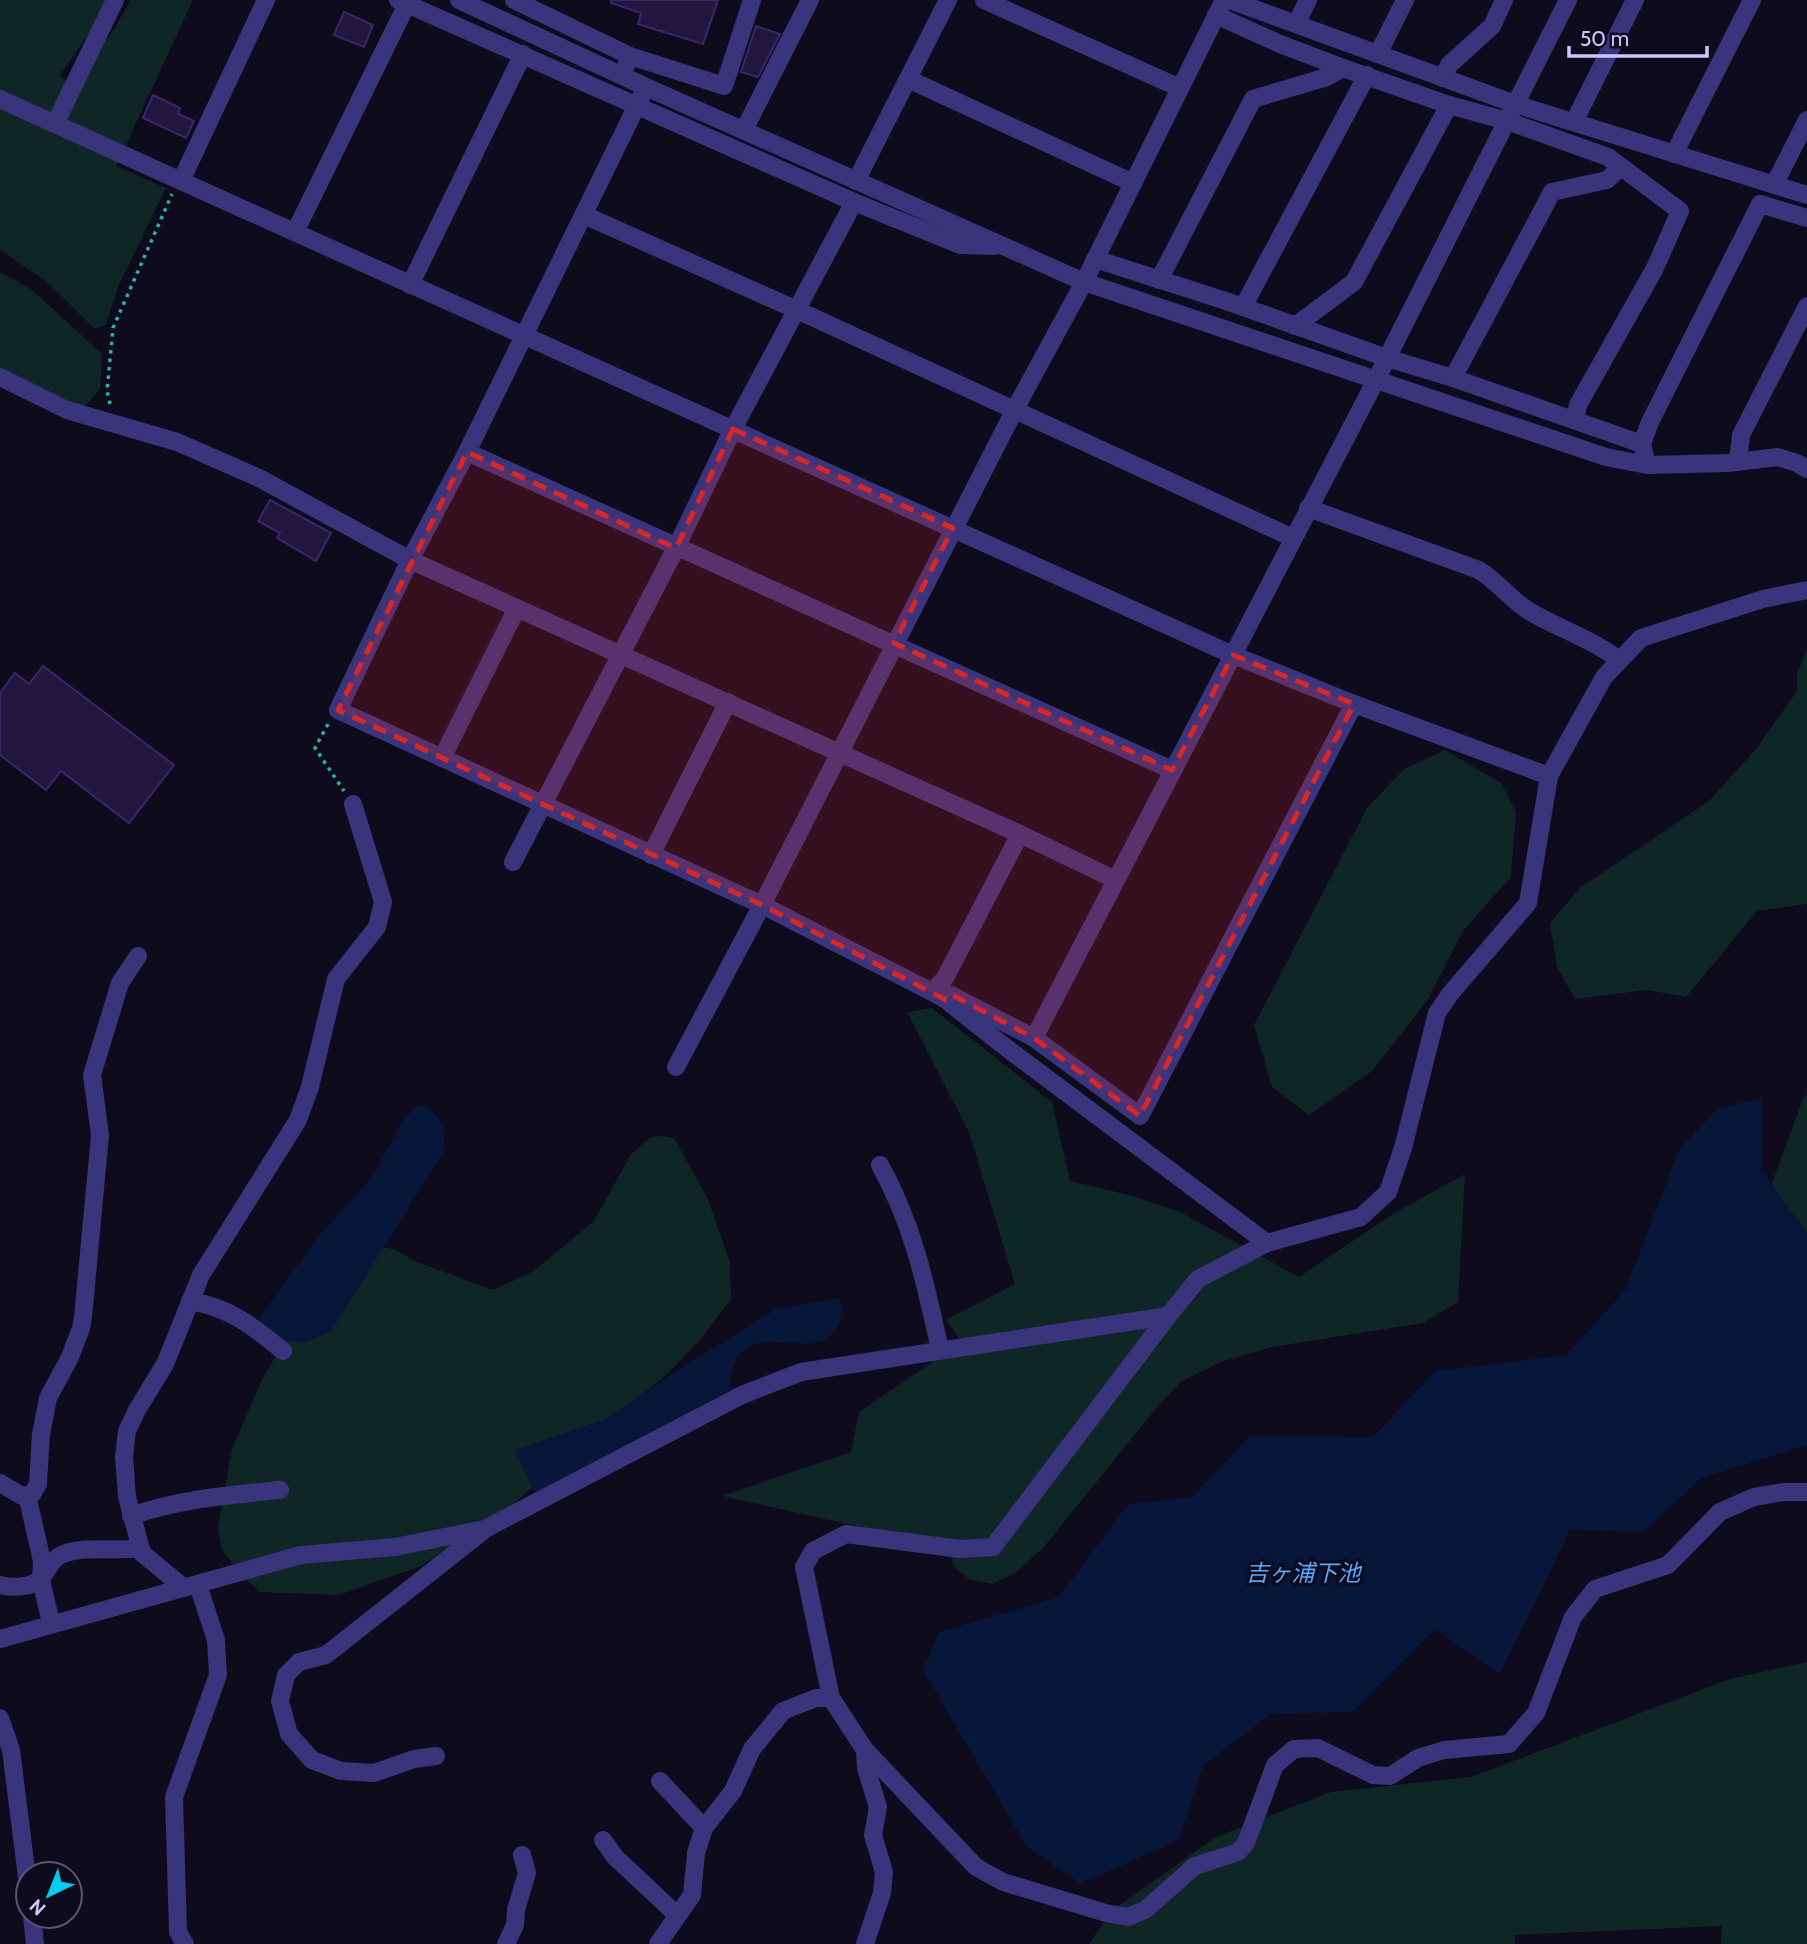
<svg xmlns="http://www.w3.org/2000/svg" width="1807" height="1944" viewBox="0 0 1807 1944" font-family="Cabin,'Noto Sans JP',sans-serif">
	<rect width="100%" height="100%" fill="#0e0b1c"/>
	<g fill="#0e2626">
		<path d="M0,0H107L94,26L60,75L72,87L114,29L131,0H193L116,166L166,188L118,287L106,325L95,329L46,281L0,250Z"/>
		<path d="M0,272L32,290L102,354L100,389L81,411L0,371Z"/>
		<path d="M1807,649V904L1757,911L1686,997L1647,990L1575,999L1557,967L1550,923L1580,888L1709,801L1756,749L1797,691V675Z"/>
		<path d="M1445,750L1501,783L1516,812L1511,877L1463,931L1427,1001L1372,1071L1309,1115L1272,1087L1254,1025L1367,808L1404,769Z"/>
		<path d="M932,1008L1052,1102L1070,1181L1133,1196L1180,1212L1299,1277L1393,1214L1465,1174L1458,1302L1423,1323L1272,1347L1223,1361L1182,1381L1157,1407L1043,1548L1014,1574L992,1584L969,1579L954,1567L947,1546L722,1496L851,1452L859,1412L962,1342L946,1320L1015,1284L969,1132L907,1012Z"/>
		<path d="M1807,1094V1247L1755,1229L1803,1099Z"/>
		<path d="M663,1136L674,1138L707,1197L730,1262L731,1299L701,1339L669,1372L508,1508L421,1566L339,1595L260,1592L242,1575L222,1550L218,1528L232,1448L263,1378L295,1323L361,1245L393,1249L417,1262L493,1290L534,1271L594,1221L631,1154L651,1137Z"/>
		<path d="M1807,1662V1944H1721L1722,1926L1515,1935V1944H1089L1111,1911L1216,1837L1331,1792L1471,1777L1730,1679Z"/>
	</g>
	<g fill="#071739">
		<path d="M1761,1098V1169L1807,1233V1445L1700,1479L1643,1532L1570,1530L1500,1674L1435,1629L1353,1712L1272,1714L1203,1765L1178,1840L1081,1884L1027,1847L923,1670L939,1632L1059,1597L1128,1504L1192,1497L1250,1436L1373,1437L1435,1371L1566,1355L1625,1291L1679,1150L1717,1109Z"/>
		<path d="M427,1105L445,1127L444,1151L332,1330L305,1343L279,1339L257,1321L321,1233L372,1178L403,1120L416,1106Z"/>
		<path d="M840,1298C842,1310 842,1315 838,1325C824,1358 784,1335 756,1344C750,1346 743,1352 737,1356L730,1377L732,1389L588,1469L535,1493L515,1450L606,1419L675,1372L776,1309Z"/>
	</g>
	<g fill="#20163e" stroke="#38276b" stroke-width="2">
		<path d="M611,0H718L703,44L638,24L641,13L611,3Z"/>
		<path d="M344,12L373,25L364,47L334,35Z"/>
		<path d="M756,26L780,34L758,77L741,72Z"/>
		<path d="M153,95L180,108L178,114L194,121L186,138L143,118Z"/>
		<path d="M270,500L331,533L316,561L277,538L280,533L258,521Z"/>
		<path d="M43,666L174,765L129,823L61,771L46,790L0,755V693L15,673L29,684Z"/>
	</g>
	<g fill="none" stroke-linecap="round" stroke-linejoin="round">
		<g stroke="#29b0ae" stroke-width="3.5" stroke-dasharray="3.5 5" stroke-linecap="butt">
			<path d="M110,404L107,391L113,328L172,194"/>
			<path d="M328,724L315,748L344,791"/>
		</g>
		<g stroke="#3a347d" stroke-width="18">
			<path d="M266,0L181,181L1233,655L1354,704L1549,776"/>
			<path d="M398,0L854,202L960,245L995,246"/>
			<path d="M459,0L646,87L1084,282L1606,457L1647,465L1728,463L1778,457L1797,463L1807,469"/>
			<path d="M514,0L630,56L626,66"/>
			<path d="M984,0L1180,88"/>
			<path d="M1230,0L1515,104L1807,195"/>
			<path d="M1216,15L1280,44L1343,68L1449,105L1507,121L1608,157L1680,211L1655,268L1578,405L1575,420"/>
			<path d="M1296,24L1308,0"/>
			<path d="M1378,54L1405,0"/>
			<path d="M630,56L724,86L752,0"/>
			<path d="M1443,78L1449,65L1492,26L1504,0"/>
			<path d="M908,79L1133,183"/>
			<path d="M646,87L467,452L410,560L338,710L762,905L932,992L946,1000L1004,1046L1267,1243"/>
			<path d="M0,99L181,181"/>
			<path d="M1574,122L1635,0"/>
			<path d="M55,124L115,0"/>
			<path d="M744,130L810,0"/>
			<path d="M1674,154L1752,0"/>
			<path d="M856,181L948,0"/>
			<path d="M1774,185L1807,120"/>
			<path d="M584,215L797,310L1293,538"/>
			<path d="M295,232L407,4"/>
			<path d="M1095,259L1226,301L1387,358L1453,378L1642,444L1647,465"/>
			<path d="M1159,280L1253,99L1327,77L1343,68"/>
			<path d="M410,285L523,54"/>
			<path d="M1243,307L1367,75"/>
			<path d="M1295,326L1354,282L1449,105"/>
			<path d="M0,377L67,410L177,442L259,478L410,560L1020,834L1116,880"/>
			<path d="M1453,378L1552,192L1607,180L1621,167"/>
			<path d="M1642,444L1650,422L1760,204L1807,218"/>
			<path d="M467,452L1172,770"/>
			<path d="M1738,462L1741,435L1807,306"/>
			<path d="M1308,508L1479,570C1497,581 1511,600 1529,611C1559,629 1592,639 1619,660"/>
			<path d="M1807,590L1763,599L1641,638L1604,677L1549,776L1528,903L1450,994L1437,1013L1403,1148L1388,1192L1361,1217L1267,1243L1198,1279L1168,1316L993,1547L960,1549L846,1534L813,1551L804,1567L831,1698L865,1750L976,1867L1003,1882L1106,1913L1128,1917L1145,1910L1195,1866L1238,1852L1246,1843L1275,1765L1294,1749L1318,1748L1373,1775L1390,1776L1418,1758L1444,1750L1509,1744L1536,1713L1573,1617L1595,1589L1668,1565L1720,1512L1754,1497L1784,1492H1807"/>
			<path d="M442,758L517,608"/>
			<path d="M651,855L728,702"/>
			<path d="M513,862L676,548L733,429L854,202"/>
			<path d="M932,992L945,978L1020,834"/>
			<path d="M951,995L1034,1038L1140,1116L1354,704"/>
			<path d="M1034,1038L1376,380L1568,0"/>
			<path d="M676,1067L762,905L1014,411L1084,282L1224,0"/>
			<path d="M880,1165C913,1224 926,1285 940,1350"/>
			<path d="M190,1301C229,1307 254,1327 283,1351"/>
			<path d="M0,1483L22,1496L32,1494L38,1484L41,1434L48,1398L70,1357L81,1328L83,1317L100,1135L92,1075L120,983L138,956"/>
			<path d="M27,1495L42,1561L41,1580L51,1623"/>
			<path d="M131,1516C180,1499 229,1495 280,1490"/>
			<path d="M0,1585C12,1588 32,1588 41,1578C49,1569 51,1559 63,1554C87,1545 115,1552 140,1548"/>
			<path d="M184,1588L142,1553L127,1497L124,1457L127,1431L137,1410L165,1364L201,1275L298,1120L310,1087L336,979L377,927L383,902L353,804"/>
			<path d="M0,1639L301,1555L395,1547L485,1529L742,1395L801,1372L1168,1316"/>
			<path d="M0,1718L11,1750L28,1885"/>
			<path d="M436,1756L414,1759L374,1773L341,1771L312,1760L289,1734L280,1701L286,1675L299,1662L326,1655L483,1531"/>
			<path d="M660,1781L704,1828"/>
			<path d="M603,1840L615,1857L677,1915"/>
			<path d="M32,1916L35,1944"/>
			<path d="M185,1944L178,1932L174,1797L218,1675L216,1640L198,1585"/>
			<path d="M506,1944L515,1925L516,1910L527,1873L522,1855"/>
			<path d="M658,1944L692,1895L696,1853L704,1828L733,1791L752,1749L783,1711L816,1698H831"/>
			<path d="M865,1944L882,1893L884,1872L873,1835L878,1807L866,1768L865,1750"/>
		</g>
	</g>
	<path fill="#d62828" fill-opacity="0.2" stroke="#d62828" stroke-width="5" stroke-dasharray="14 9" stroke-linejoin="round" d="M733,429L953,528L894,643L1172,770L1233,655L1354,704L1140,1116L1034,1038L952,995L946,1000L762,905L338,710L467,452L676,548Z"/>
	<g text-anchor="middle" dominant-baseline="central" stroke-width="7" stroke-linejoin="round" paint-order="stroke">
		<g font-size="23" font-style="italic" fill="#54a8ff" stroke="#0e0b1c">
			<text x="1303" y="1573">吉ヶ浦下池</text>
		</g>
	</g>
	<g transform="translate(49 1895) rotate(223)"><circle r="33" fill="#0e0b1c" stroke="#5b5677" stroke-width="2"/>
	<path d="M0-5L12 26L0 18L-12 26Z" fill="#00cef1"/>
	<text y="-10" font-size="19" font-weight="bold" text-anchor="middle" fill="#cfc6ff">N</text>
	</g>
	<path d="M1569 46v10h138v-10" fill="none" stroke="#cfc6ff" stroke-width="3.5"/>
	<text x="1580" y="46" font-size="21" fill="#cfc6ff" stroke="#0e0b1c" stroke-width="5" paint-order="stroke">50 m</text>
</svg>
